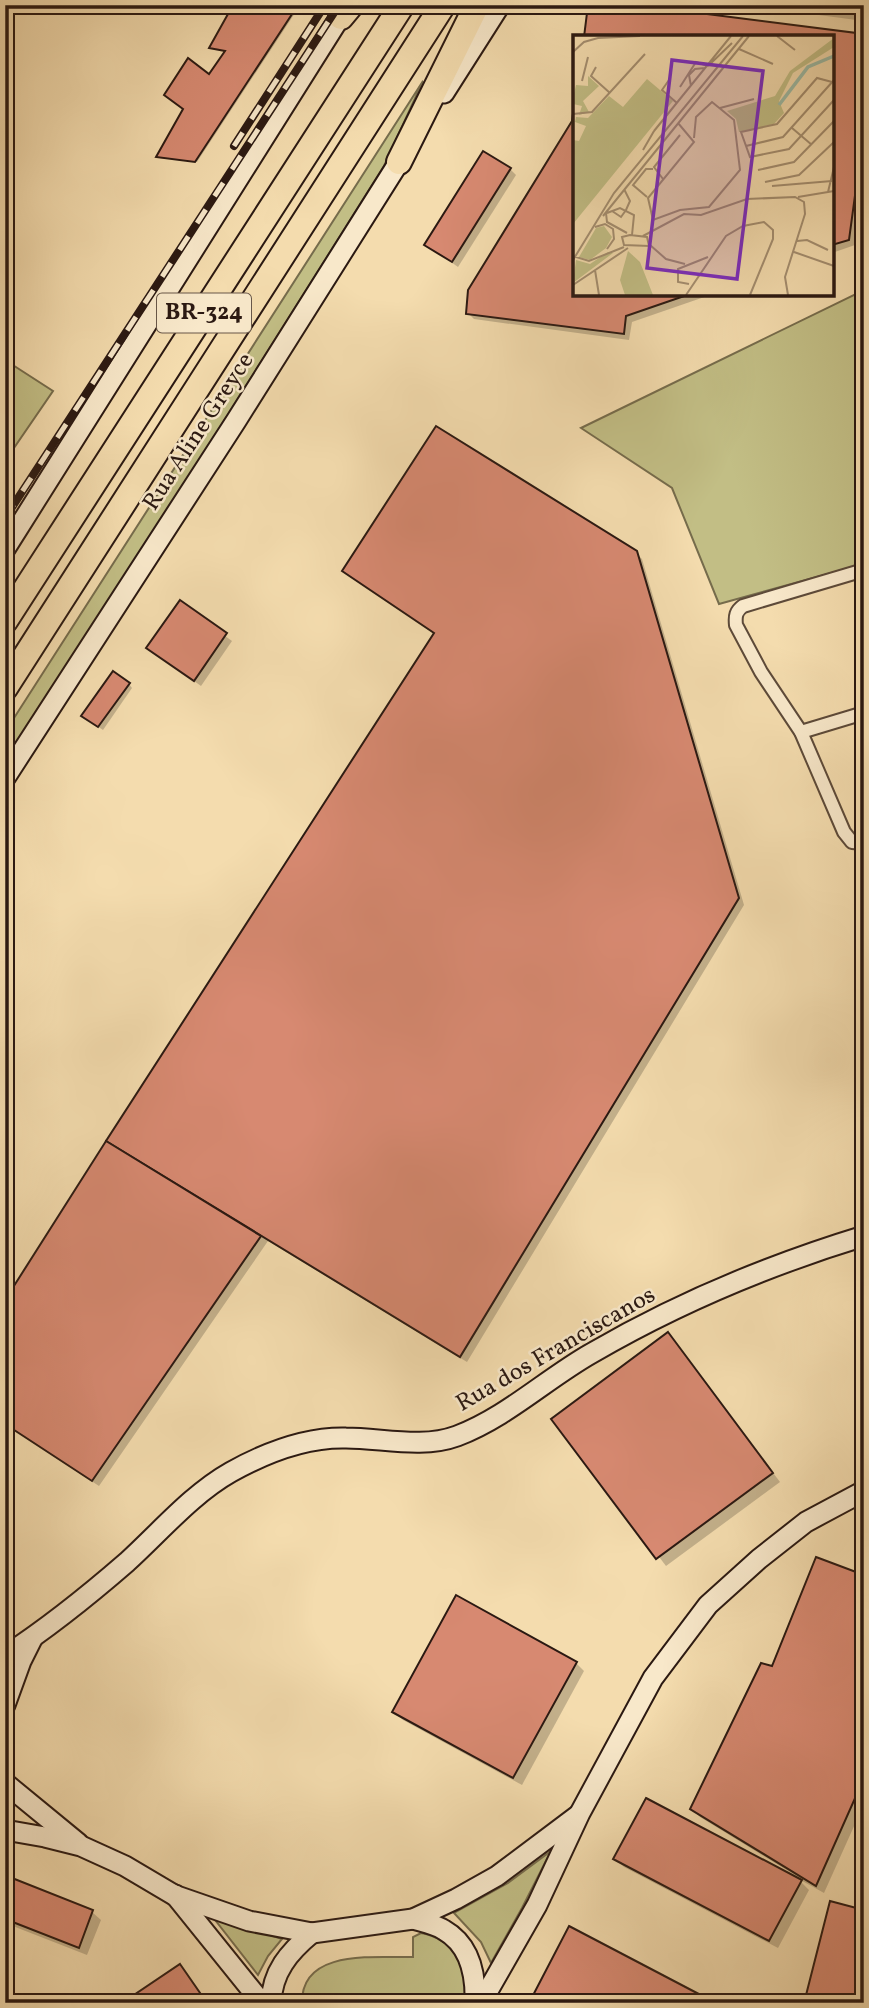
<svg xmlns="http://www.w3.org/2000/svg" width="869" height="2008" viewBox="0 0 869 2008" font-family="Vollkorn,serif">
	<rect width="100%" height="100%" fill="#f4dcae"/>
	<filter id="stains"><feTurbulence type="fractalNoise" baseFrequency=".00286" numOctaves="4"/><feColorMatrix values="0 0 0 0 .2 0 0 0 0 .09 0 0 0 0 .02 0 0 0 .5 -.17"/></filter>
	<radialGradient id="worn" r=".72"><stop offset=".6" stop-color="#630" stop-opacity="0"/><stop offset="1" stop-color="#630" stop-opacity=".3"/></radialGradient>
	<g fill="#c2be85" stroke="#766c4c" stroke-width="2">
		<path d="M423,81L384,166L153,534L5,762V732Z"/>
		<path d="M864,290V564L719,604L672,488L581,428Z"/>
		<path d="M5,360L53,391L5,461Z"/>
		<path d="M551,1851L522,1908L491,1963L481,1942L454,1913L508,1883Z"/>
		<path d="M212,1916L282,1939L268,1956L258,1975Z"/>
		<path d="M421,1933C452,1939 472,1966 465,1998L456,2001L439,1995L434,2003H302C301,1948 376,1958 413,1957V1937Z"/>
	</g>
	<g fill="#0003">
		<path d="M293,5L299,7L197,162L159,158L226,51L211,48Z"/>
		<path d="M743,5H864V21Z"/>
		<path d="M864,35V177L855,245L832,253V37Z"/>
		<path d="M575,112V294H713L632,322L629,340L474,319L468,313L574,121Z"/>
		<path d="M510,169L516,175L458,267L426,244Z"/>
		<path d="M636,553L642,559L744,905L467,1362L268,1241L99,1486L5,1424V1304L435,634L351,577Z"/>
		<path d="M180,603L232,641L201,686L148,648Z"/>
		<path d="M129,684L132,688L103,730L87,719Z"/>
		<path d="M668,1334L780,1482L666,1566L554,1419Z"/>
		<path d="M864,1576V1804L824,1893L797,1878L809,1890L778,1948L624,1867L615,1859L796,1879L798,1877L700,1817L692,1809Z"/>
		<path d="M576,1663L584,1671L522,1785L403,1720L394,1712Z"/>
		<path d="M8,1879L92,1912L101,1920L87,1955L5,1923V1884Z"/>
	</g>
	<g fill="#d78971" stroke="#2b1912" stroke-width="2">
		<path d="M233,5H298L195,162L156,157L183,109L164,95L188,58L209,74L225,51L209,48Z"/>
		<path d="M588,5H636L864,34V129L849,240L832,245V37H584Z"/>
		<path d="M794,5H864V14Z"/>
		<path d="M575,99V294H690L626,316L624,334L466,314L468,290L572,121Z"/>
		<path d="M483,151L511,168L452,262L424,245Z"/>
		<path d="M436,426L637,551L739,898L460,1357L106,1141L434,633L342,571Z"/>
		<path d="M180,600L227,633L194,681L146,648Z"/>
		<path d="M113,671L130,683L98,727L81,716Z"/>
		<path d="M106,1141L261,1236L92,1481L5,1424V1300Z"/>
		<path d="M668,1332L773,1473L656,1559L551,1419Z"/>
		<path d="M816,1557L864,1575V1778L816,1886L690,1809L761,1663L772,1666Z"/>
		<path d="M456,1595L577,1662L513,1778L392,1712Z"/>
		<path d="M646,1798L802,1880L769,1941L613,1859Z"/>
		<path d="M7,1876L93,1910L79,1948L5,1919Z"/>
		<path d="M830,1901L864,1910V2003H804Z"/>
		<path d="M569,1926L716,2003H529Z"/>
		<path d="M180,1964L207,2003H122Z"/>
	</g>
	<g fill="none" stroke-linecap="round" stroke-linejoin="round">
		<defs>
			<g id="street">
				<path d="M864,570L743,606C736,611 735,616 736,625L761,672L801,732L844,832L852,842L864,843"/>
				<path d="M801,732L864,713"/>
			</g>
			<g id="secondary">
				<path d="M444,93L500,5"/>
				<path d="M5,549L347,6"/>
				<path d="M5,778L236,421L406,151"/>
				<path d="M5,1656C48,1628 89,1595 127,1562C160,1532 192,1494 231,1472C265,1453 307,1437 346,1438C382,1438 422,1449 457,1436C507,1417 546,1379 592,1353C678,1303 769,1265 864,1236"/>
				<path d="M5,1705L21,1661L32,1639"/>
				<path d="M5,1783L78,1843"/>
				<path d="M5,1830L45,1837L81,1846L125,1866L174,1895L249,1921L312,1933L413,1919L456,1899L497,1876L577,1816"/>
				<path d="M175,1895L262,2003"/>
				<path d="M413,1919C423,1922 435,1924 444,1930C470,1945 476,1975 475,2003"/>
				<path d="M271,2003C272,1972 289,1952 312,1933"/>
				<path d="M481,2003L537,1905L580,1813L653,1678L708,1605L759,1559L806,1522L864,1491"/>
			</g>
			<g id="highway">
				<path d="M341,17L351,5"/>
				<path d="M399,162L477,5"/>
				<path d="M5,621L402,5"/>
				<path d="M5,688L443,5"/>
			</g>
		</defs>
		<use href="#street" stroke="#5d4a39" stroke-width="16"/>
		<use href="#secondary" stroke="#2b1912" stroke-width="23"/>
		<use href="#highway" stroke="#2b1912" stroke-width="28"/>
		<use href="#street" stroke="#f8e8ca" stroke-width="12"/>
		<use href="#secondary" stroke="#f8e8ca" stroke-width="19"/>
		<use href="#highway" stroke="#f4dcae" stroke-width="24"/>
		<defs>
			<g id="rail">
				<path d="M234,146L325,5"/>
				<path d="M5,518L339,5"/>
			</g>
		</defs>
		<use href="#rail" stroke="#2b1912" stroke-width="8"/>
		<use href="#rail" stroke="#f8e8ca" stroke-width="5" stroke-dasharray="16" stroke-linecap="butt"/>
	</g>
	<g text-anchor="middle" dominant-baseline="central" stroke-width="5" stroke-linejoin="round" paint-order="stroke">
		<rect fill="#f8e8ca" stroke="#685749" stroke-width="2" x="157" y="293.5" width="94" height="39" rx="5"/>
		<g font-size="23" font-weight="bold" fill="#2b1912">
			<text x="204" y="313">BR-324</text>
		</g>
		<g font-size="24" fill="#2b1912" stroke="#f8e8ca">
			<text transform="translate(199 432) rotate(-57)">Rua Aline Greyce</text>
			<text transform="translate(556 1350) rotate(-30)">Rua dos Franciscanos</text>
		</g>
	</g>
	<g transform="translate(573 35)">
		<rect width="261" height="261" fill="#f4dcae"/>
		<path d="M261,3V12L220,38L206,66L211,78L201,89L166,97L163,84L154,76L202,61L217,36ZM15,41L26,51L10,66L16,77L6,80L9,71L0,69V63L3,50L15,51ZM74,44L100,66L0,189V105L6,106L13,91L2,87L3,82L15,83L36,61L50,72ZM31,191L39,202L33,213L17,225L6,222L23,193ZM55,216L67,227L80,260H52L47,245ZM35,217L40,218L0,248L3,225L17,229Z" fill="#c2be85"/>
		<path fill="none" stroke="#9cbca7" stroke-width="3.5" d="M206,70L235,32L261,21"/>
		<path fill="none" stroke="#a48e70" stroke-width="2" d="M204,1L222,15M166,14L200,29M0,17L11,7L25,3L67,1M135,31L159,8M23,32L18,41L37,58M96,45L89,55L104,68M9,46L15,22M259,47L244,43L204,89L168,97L177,122L216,114L261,65M118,51L116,40L122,34L132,33M107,52L123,27L135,31M147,73L181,64M0,79L19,77L72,19M105,88L121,107L75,163L80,185L107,175L136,172L167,135L161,85L139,67L123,82L121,103M219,93L239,110M81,96L158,1M173,111L210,102L261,45M70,115L81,96M185,135L221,127L261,86M90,144L81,132L107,100M192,147L226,140L261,107M199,151L259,146M255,157L261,132M74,162L60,150L73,134H80M225,162L261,156M39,176L48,182L53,175L57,166L51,154M33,178L34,187L54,198M34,178L47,173L61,180L59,200M30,181L176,1M22,192L32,189L40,194L41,204L34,214M57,200L74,202L76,211L51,210L49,202ZM70,201L111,179L128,180L174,164L222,162L231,167L232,179L212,242L215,260M224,206L234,205L255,215M77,210L93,224L112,229M221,217L261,231M0,221L16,226L51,212M0,225L41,158L170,1M22,235L26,260M116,249L105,247V234L135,222M0,250L55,213M113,260L153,201L170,191L191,187L200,195V204L177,260"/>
		<path fill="#7b2cbf" fill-opacity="0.15" stroke="#7b2cbf" stroke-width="3.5" d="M99,25L190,36L164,244L74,233Z"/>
		<rect width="261" height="261" fill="none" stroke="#2b1912" stroke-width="3.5"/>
	</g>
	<rect width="869" height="2008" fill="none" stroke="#f4dcae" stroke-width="28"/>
	<rect x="7" y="7" width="855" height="1994" fill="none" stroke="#2b1912" stroke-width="3.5"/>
	<rect x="14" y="14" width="841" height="1980" fill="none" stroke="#2b1912" stroke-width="2"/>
	<rect width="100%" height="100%" filter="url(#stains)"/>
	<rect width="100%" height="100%" fill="url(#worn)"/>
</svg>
